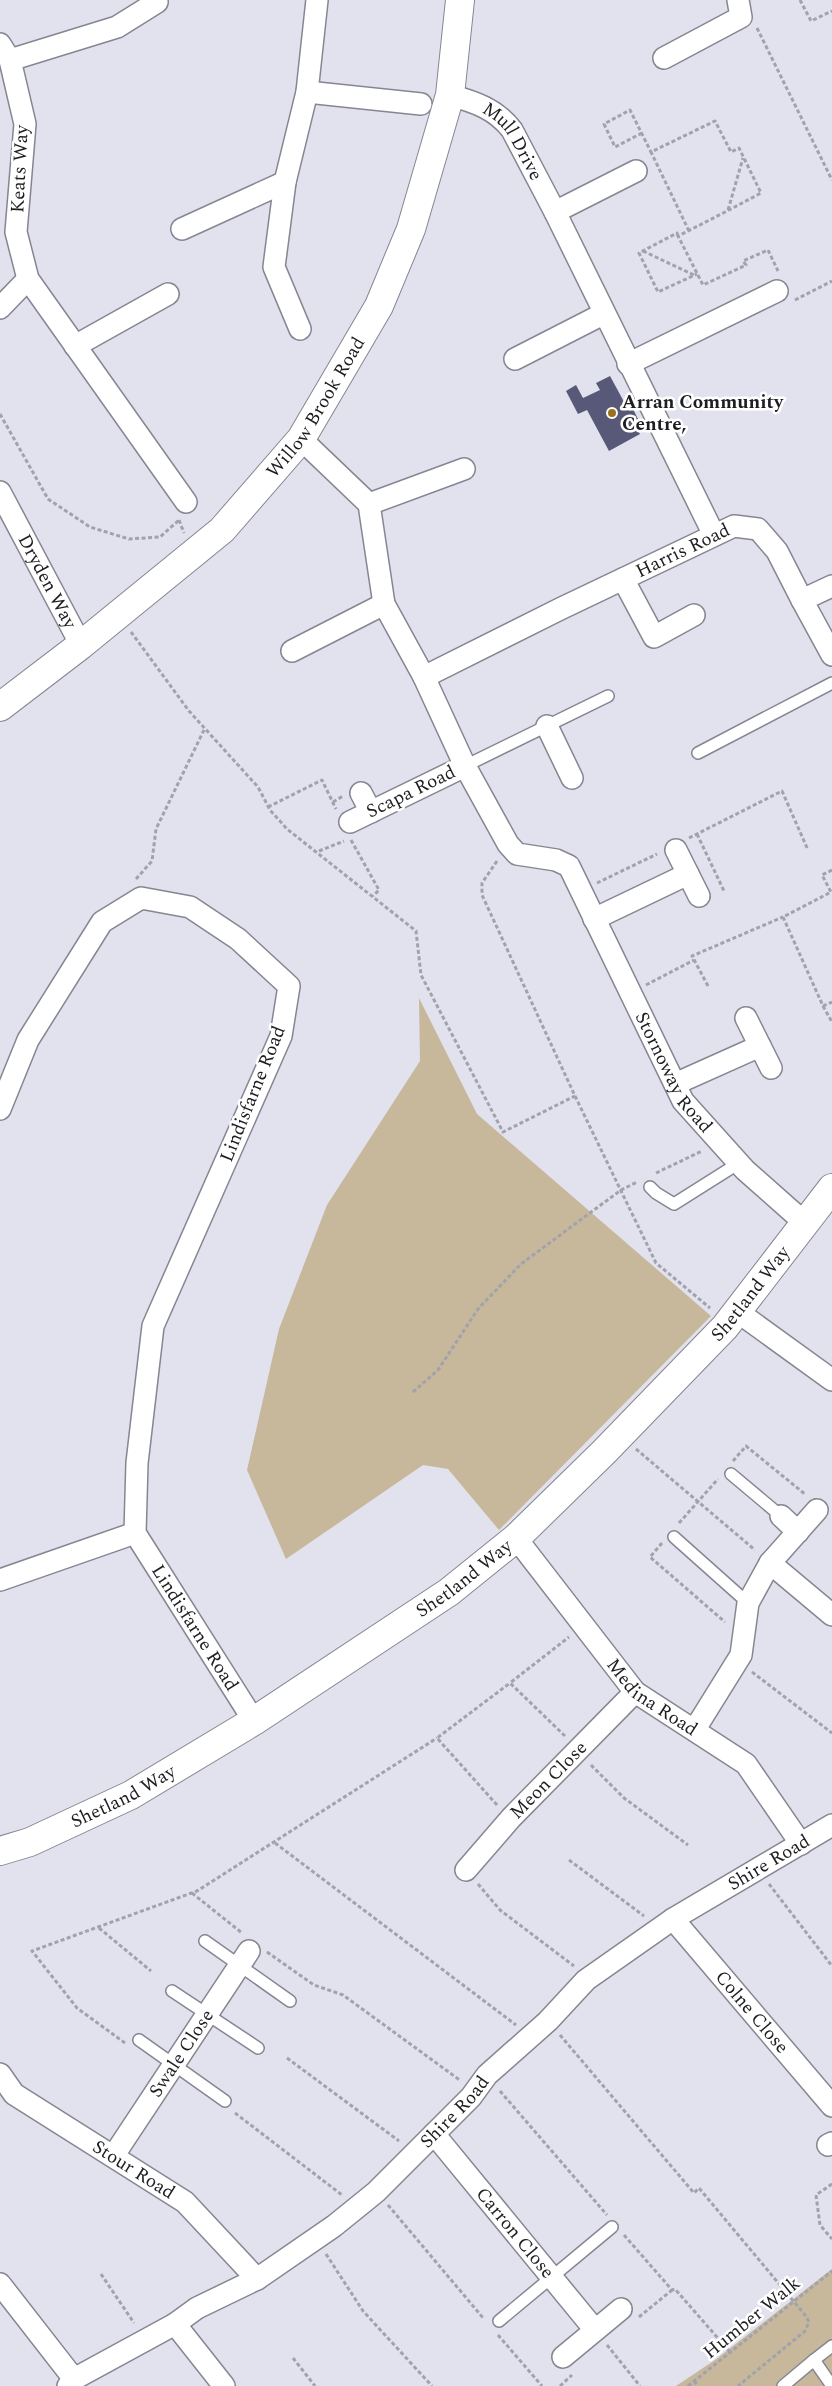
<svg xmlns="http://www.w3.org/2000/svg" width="832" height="2386" viewBox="0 0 832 2386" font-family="Spectral,serif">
	<rect width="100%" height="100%" fill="#e1e2ee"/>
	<g fill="#c7b79b">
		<path d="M419,998L477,1114L711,1316L499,1530L448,1469L423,1465L286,1559L247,1470L279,1329L327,1205L420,1061Z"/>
		<path d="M832,2269V2386H676L715,2360Z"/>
	</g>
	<path fill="#585979" d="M610,376L629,411L633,409L638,419L633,421L640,434L609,451L587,410L578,414L566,391L576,385L583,398L600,390L596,383Z"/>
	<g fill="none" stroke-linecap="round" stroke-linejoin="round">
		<defs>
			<g id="service">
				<path d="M698,753L832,683"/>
				<path d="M465,766L608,696"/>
				<path d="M650,1187L656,1193L674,1204L739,1163"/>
				<path d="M731,1474L781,1516"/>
				<path d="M674,1537L748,1603"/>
				<path d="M205,1941L290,2001"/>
				<path d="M172,1991L258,2048"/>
				<path d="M139,2040L225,2101"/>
				<path d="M499,2321L612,2227"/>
				<path d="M814,2360L832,2346"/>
				<path d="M783,2386L814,2360L832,2386"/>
			</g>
			<g id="minor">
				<path d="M0,44L10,60L25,124L16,232L28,279L186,502"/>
				<path d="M664,58L741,17L738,0"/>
				<path d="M10,60L117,27L157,2"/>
				<path d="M307,92L421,104"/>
				<path id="s1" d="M450,95C475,102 496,109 512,130L555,212L714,535"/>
				<path d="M555,212L636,171"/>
				<path d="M182,229L285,182"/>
				<path d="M0,308L28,279"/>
				<path d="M300,329L274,267L285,182L307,92L317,0"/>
				<path d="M75,346L168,294"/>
				<path d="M515,359L603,314"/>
				<path d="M628,364L777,291"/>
				<path d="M301,439L369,504L384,604L424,677L465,766L350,822"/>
				<path id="s2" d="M0,492L81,645"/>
				<path d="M369,504L464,469"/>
				<path d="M623,579L654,637L694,615"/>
				<path d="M832,586L802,600L832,655"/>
				<path d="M292,651L384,604"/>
				<path id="s3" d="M424,677L560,609L734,526L758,529L777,551L802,600"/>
				<path d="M547,726L572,778"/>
				<path id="s4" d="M465,766L508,844L517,854L556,860L569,866L683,1101L745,1170L806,1224"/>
				<path d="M361,793L371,812"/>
				<path d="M676,850L699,896"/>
				<path d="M594,919L688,874"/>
				<path d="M746,1018L771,1068"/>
				<path d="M675,1084L760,1046"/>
				<path id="s5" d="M0,1109L28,1040L102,922L141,898L190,907L238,939L289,986L281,1036L153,1326L137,1463L135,1533L254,1721"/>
				<path d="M738,1312L832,1380"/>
				<path d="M781,1516L798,1532"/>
				<path id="s6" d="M516,1538L635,1692L746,1764L801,1844"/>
				<path d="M770,1563L832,1615"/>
				<path d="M0,1580L135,1533"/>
				<path d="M695,1729L741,1655L748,1603L770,1563L817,1510"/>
				<path id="s7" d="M466,1870L511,1818L635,1692"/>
				<path id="s8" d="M673,1919L832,2106"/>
				<path id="s9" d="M0,2074L14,2094L185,2202L257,2279"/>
				<path id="s10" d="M434,2134L595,2330"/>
				<path d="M828,2145L832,2143"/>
				<path id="s11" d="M114,2155L249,1951"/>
				<path d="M0,2284L74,2379"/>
				<path d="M175,2324L224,2386"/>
				<path d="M563,2357L621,2309"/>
				<path id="s12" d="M68,2386L74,2379L175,2324L197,2308L257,2279L334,2226L376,2192L471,2097L487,2075L548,2021L586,1980L673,1919L832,1825"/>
			</g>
			<g id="tertiary">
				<path id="s13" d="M0,707L81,645L222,530L301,439L379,306L411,229L450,95L460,0"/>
				<path id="s14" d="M0,1851L30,1842L131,1795L254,1721L449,1592L516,1538L604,1452L725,1327L832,1188"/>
			</g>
		</defs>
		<use href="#service" stroke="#858691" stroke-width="14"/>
		<use href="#minor" stroke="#858691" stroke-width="24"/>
		<use href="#tertiary" stroke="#858691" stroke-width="30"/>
		<g stroke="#a1a2ab" stroke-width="3" stroke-dasharray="4 2.5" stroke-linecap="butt">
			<path d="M800,0L811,21L832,11"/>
			<path d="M757,28L832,180"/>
			<path d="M642,133L615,147L604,124L630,110L651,152"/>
			<path d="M728,210L743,158"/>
			<path d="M689,231L651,152L715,121L731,152L739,148L761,193C733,208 706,222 678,236L703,285L746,265L743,261L768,250L778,271"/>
			<path d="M678,236L677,233L639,253L658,292L697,274"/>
			<path d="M643,251L694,275"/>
			<path d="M795,300L832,281"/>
			<path d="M0,414L48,499L90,527L129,539L160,537L179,520"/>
			<path d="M179,520L184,533"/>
			<path d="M131,632L189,711L258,787L270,810L287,829L416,931L421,975L503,1132L575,1096"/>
			<path d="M333,802L343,796"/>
			<path d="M268,807L322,780L336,809"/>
			<path d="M697,834L724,891"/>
			<path d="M689,838L782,791L808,850"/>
			<path d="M351,840L379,890L373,896"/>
			<path d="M319,851L344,841"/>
			<path d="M497,861L482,883V895L575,1096L656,1263L710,1308"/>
			<path d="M832,870L822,875L831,892L783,917L823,1006L832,1002"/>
			<path d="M136,879L152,861L156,829L204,730"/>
			<path d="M597,883L657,854"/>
			<path d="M646,985L694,960"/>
			<path d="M708,986L692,956L783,917"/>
			<path d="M823,1006L832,1022"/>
			<path d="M656,1173L702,1151"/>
			<path d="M413,1392L438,1370L478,1309L521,1264L621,1190L637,1182"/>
			<path d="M636,1449L755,1550"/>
			<path d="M733,1461L746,1446L806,1495"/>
			<path d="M679,1523L718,1479"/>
			<path d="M662,1543L650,1557L725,1622"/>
			<path d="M752,1672L832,1733"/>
			<path d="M565,1736L510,1683L569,1637"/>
			<path d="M591,1765L624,1798L688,1845"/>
			<path d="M497,1805L437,1738L510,1683"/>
			<path d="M275,1843L516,2025"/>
			<path d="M569,1860L644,1916"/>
			<path d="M478,1884L500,1910L574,1966"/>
			<path d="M769,1884L832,1966"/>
			<path d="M192,1893L242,1933"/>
			<path d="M99,1928L151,1971"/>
			<path d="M267,1952L314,1985L343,1995L461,2081"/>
			<path d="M560,2035L694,2193L699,2188L805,2315L809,2322L805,2331L738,2386"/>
			<path d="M125,2043L77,2008L32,1951L197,1891L437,1738"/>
			<path d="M287,2058L399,2141"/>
			<path d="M500,2091L607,2215"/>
			<path d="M235,2113L342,2195"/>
			<path d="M832,2184L816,2195L820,2225L832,2239"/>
			<path d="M388,2205L484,2319"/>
			<path d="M624,2235L672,2290L675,2289L730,2352"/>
			<path d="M326,2254L363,2311L432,2386"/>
			<path d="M101,2274L134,2323"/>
			<path d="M639,2317L672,2290"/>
			<path d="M498,2335L542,2386"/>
			<path d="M607,2345L640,2386"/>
			<path d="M293,2358L315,2386"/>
			<path d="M694,2381L698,2386"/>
			<path d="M560,2386L572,2375"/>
			<path d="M688,2386L832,2271"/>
		</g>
		<use href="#service" stroke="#fff" stroke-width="11"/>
		<use href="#minor" stroke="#fff" stroke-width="21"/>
		<use href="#tertiary" stroke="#fff" stroke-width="28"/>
	</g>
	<circle fill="#98721c" stroke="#fff" stroke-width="2" cx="612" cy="413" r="5"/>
	<g text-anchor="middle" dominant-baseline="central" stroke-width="5" stroke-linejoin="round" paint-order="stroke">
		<g font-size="19" fill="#1e1e22" stroke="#fff">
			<text stroke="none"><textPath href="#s1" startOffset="82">Mull Drive</textPath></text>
			<text transform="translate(20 169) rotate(-87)">Keats Way</text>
			<text stroke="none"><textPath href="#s13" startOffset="439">Willow Brook Road</textPath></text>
			<text stroke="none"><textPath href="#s3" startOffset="288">Harris Road</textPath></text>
			<text stroke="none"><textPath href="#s2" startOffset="101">Dryden Way</textPath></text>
			<text transform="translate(411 792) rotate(-26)">Scapa Road</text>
			<text stroke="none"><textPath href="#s4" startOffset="388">Stornoway Road</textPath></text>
			<text transform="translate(253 1094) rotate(-68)">Lindisfarne Road</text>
			<text stroke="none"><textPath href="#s14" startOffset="945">Shetland Way</textPath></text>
			<text stroke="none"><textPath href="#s14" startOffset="540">Shetland Way</textPath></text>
			<text stroke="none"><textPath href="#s5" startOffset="1124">Lindisfarne Road</textPath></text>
			<text stroke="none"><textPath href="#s6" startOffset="211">Medina Road</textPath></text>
			<text stroke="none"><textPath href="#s7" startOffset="122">Meon Close</textPath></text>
			<text stroke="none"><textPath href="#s14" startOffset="135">Shetland Way</textPath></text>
			<text stroke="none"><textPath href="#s12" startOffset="882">Shire Road</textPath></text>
			<text stroke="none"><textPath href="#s8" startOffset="122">Colne Close</textPath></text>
			<text stroke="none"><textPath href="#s11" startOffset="122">Swale Close</textPath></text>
			<text stroke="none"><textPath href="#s12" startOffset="478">Shire Road</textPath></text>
			<text stroke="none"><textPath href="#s9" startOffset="166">Stour Road</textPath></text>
			<text stroke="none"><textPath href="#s10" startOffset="128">Carron Close</textPath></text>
			<text transform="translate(752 2318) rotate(-39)">Humber Walk</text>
		</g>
		<g font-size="19" font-weight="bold" fill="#1e1e22" stroke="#fff" text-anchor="start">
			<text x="622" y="402">Arran Community<tspan x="622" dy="22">Centre,</tspan></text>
		</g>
	</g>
</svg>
